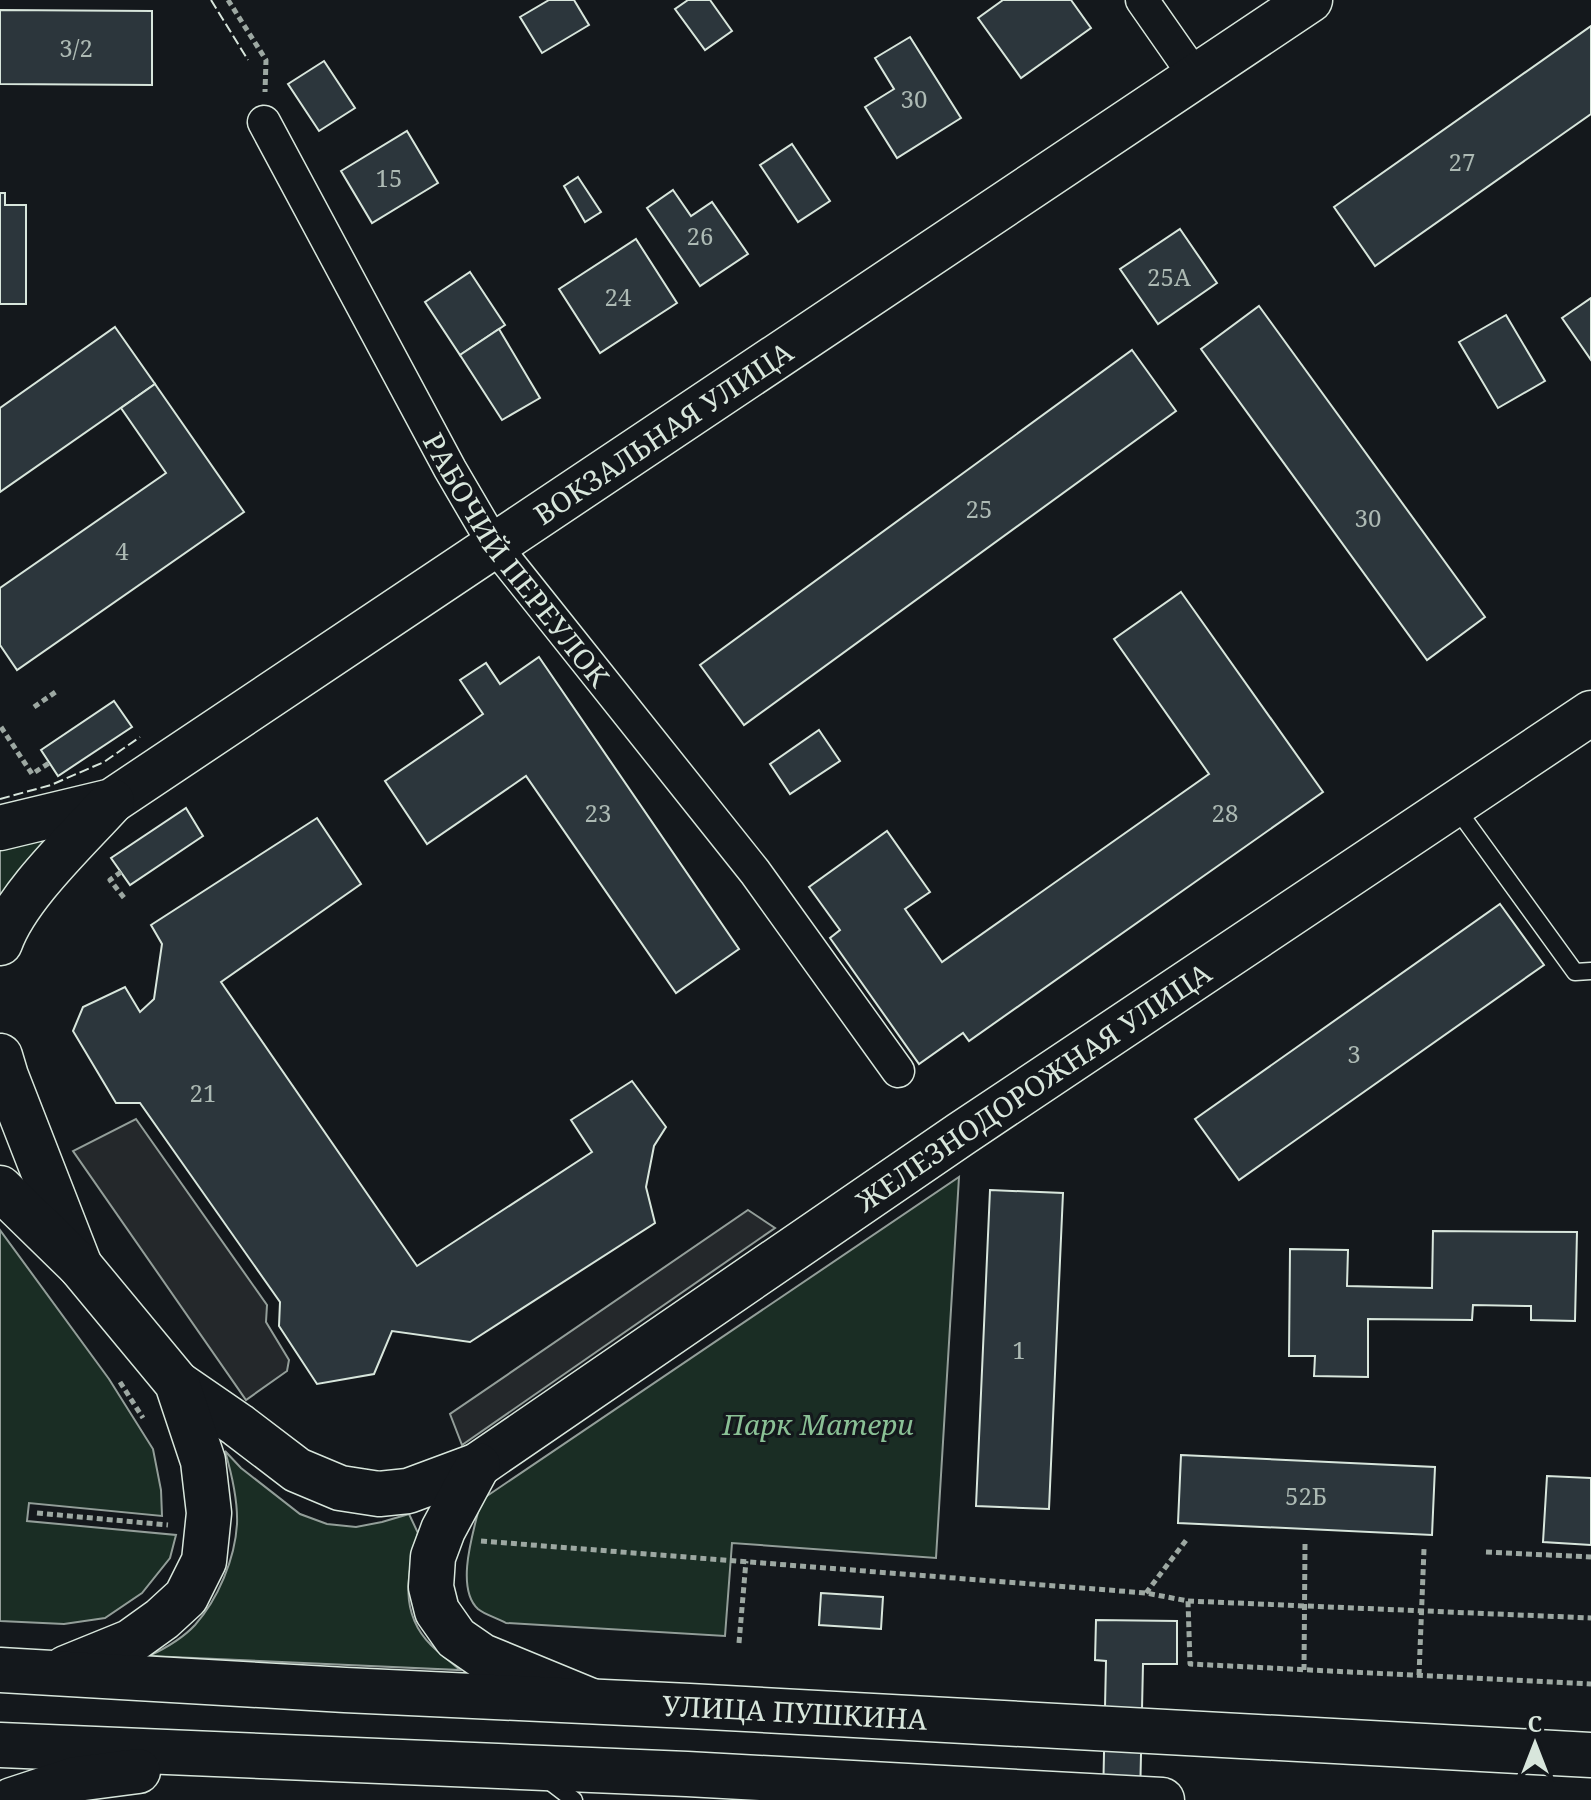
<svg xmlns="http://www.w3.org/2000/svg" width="1591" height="1800" viewBox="0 0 1591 1800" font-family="'Noto Serif',serif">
	<rect width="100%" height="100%" fill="#14181c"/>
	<g fill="#1a2d24" stroke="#939e99" stroke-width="2">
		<path d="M56,833L0,898V849L15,847Z"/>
		<path d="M959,1177L936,1558L732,1543L725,1636L506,1623C498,1618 485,1615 478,1609C454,1587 475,1527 481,1500Z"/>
		<path d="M0,1230L109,1379L153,1449L161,1490L162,1516L29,1503L27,1521L176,1535L170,1558L142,1593L105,1618L64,1624L0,1621Z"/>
		<path d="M225,1451L241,1468L300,1514L327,1524L356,1527L382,1522L409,1514L418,1533C408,1573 398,1612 431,1645C440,1654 451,1662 460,1670L149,1656C166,1648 182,1639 195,1625C218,1599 235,1559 237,1524C238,1500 232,1475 225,1451Z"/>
	</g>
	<g fill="#24282b" stroke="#939e99" stroke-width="2">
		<path d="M136,1119L267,1305L266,1322L289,1360L287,1371L246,1400L73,1151Z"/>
		<path d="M748,1210L775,1228L462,1445L450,1414Z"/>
	</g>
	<g fill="#2c363c" stroke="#d8e6dc" stroke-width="2">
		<path d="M549,0H574L589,25L542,53L520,17Z"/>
		<path d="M688,0H710L732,31L705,50L675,9Z"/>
		<path d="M1003,0H1071L1091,28L1021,78L978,18Z"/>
		<path d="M0,10L152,11V85L0,84Z"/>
		<path d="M1591,26V114L1375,266L1334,207Z"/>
		<path d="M910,37L961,118L897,158L865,107L894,89L875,58Z"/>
		<path d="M324,61L355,108L319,131L288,84Z"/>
		<path d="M407,131L438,183L372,223L341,171Z"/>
		<path d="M792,144L830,201L798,222L760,165Z"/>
		<path d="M578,177L601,212L585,222L564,186Z"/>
		<path d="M673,190L691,216L712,202L748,254L700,286L647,208Z"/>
		<path d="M0,193H5V205H26V304H0Z"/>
		<path d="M1180,229L1217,283L1158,324L1120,269Z"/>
		<path d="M636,239L677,303L600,353L559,289Z"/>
		<path d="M470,272L505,325L460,355L425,302Z"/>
		<path d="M1591,298V360L1562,318Z"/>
		<path d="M1259,306L1485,617L1427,660L1201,349Z"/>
		<path d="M1506,315L1545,381L1498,408L1459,342Z"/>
		<path d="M115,327L155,384L0,492V408Z"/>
		<path d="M499,329L540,398L502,420L460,355Z"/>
		<path d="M1132,350L1176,411L744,725L700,665Z"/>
		<path d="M155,384L244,512L17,670L0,645V588L166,473L121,408Z"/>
		<path d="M1181,592L1323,792L969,1041L963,1033L919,1064L830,938L840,930L809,887L887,831L930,892L905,909L942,962L1209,774L1114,639Z"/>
		<path d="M539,657L739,949L676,993L526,776L427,844L385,781L483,714L460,680L486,663L500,684Z"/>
		<path d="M114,701L132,727L58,776L41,750Z"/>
		<path d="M819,730L840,761L790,794L770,764Z"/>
		<path d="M186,808L203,836L130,885L111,858Z"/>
		<path d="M317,818L361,884L221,982L417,1266L592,1152L571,1120L632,1081L666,1127L654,1146L646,1187L655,1223L470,1342L392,1331L374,1374L317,1384L279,1326L280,1302L140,1103H116L73,1031L83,1007L125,987L140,1012L154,999L162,944L151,925Z"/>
		<path d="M1500,904L1544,965L1239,1180L1195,1119Z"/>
		<path d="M990,1190L1063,1193L1049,1509L976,1506Z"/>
		<path d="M1433,1231L1577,1232L1575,1321L1531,1320V1306L1473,1305L1472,1320L1368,1319V1377L1314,1376L1315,1356H1289L1290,1249L1348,1250L1347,1286L1432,1288Z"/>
		<path d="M1181,1455L1435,1467L1432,1535L1178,1523Z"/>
		<path d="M1547,1476L1591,1478V1545L1543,1542Z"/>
		<path d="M821,1593L883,1597L881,1629L819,1625Z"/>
		<path d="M1096,1620L1177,1621V1664H1143L1140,1800H1103L1106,1661L1095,1660Z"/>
	</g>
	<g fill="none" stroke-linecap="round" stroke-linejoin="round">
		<defs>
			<g id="lane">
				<path d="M1454,805L1575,972L1591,971"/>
				<path d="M545,1778L574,1800"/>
			</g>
			<g id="street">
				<path d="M1142,0L1195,76"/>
				<path id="s1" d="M264,122L450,469L495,546L755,872L898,1071"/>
			</g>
			<g id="secondary">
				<path id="s2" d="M0,828L112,801L1310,0"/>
				<path d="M0,943C17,895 78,839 112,801"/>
				<path d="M0,1056L6,1076L80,1266"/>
				<path id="s3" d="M177,1383L238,1425L297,1470L340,1488L379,1494L408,1491L478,1465L961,1134L1591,713"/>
				<path d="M478,1465L443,1530L433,1557L431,1587L437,1611L456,1638L482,1656L589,1700"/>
			</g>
			<g id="primary">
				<path d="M0,1188L80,1266L177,1383L203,1461L209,1513L204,1561L186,1597L162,1619L130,1642L66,1668"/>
				<path id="s4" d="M0,1670L345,1690L689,1706L1591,1755"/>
				<path d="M0,1745L687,1774L1162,1800"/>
				<path d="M12,1800L76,1779L138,1771"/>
			</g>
		</defs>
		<use href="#lane" stroke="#d8e6dc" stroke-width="19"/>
		<use href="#street" stroke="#d8e6dc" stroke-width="35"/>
		<use href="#secondary" stroke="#d8e6dc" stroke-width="47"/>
		<use href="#primary" stroke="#d8e6dc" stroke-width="47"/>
		<g stroke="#9da8a2" stroke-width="5" stroke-dasharray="6 4" stroke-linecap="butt">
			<path d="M228,0L266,60L265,92"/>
			<path d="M34,707L57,691"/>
			<path d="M1,727L32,774L49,763"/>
			<path d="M121,872L110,880L125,899"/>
			<path d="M120,1382L143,1418"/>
			<path d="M37,1513L168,1525"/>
			<path d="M481,1541L1146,1593L1188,1601L1190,1664L1591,1684"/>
			<path d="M1486,1552L1591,1557"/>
			<path d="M1146,1593L1187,1539"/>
			<path d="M1188,1601L1591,1618"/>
			<path d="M739,1643L746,1561"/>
			<path d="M1304,1670L1305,1544"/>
			<path d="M1419,1675L1424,1549"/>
		</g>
		<use href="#lane" stroke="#14181c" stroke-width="16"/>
		<use href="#street" stroke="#14181c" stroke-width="32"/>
		<use href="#secondary" stroke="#14181c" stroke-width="44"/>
		<use href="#primary" stroke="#14181c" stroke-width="44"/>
		<g stroke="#d8e6dc" stroke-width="2" stroke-dasharray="10 4" stroke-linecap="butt">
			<path d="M211,0L248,60"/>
			<path d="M0,799L51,785L104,762L140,737"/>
		</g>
	</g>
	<g text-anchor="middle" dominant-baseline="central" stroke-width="6" stroke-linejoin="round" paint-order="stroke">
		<g font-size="24" fill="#adbab4">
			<text x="76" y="47">3/2</text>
			<text x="914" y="98">30</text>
			<text x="1462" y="161">27</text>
			<text x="389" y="177">15</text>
			<text x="700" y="235">26</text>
			<text x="1169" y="276">25А</text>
			<text x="618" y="296">24</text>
			<text x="979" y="508">25</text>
			<text x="1368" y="517">30</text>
			<text x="122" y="550">4</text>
			<text x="598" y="812">23</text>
			<text x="1225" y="812">28</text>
			<text x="1354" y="1053">3</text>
			<text x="203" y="1092">21</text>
			<text x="1019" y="1349">1</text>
			<text x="1306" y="1495">52Б</text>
		</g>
		<g font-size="28" fill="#d8e6dc" stroke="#14181c">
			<text stroke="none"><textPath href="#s2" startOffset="778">ВОКЗАЛЬНАЯ УЛИЦА</textPath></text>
			<text stroke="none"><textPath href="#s1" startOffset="506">РАБОЧИЙ ПЕРЕУЛОК</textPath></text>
			<text stroke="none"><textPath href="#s3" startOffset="1010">ЖЕЛЕЗНОДОРОЖНАЯ УЛИЦА</textPath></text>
			<text stroke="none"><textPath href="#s4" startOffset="796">УЛИЦА ПУШКИНА</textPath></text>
		</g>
		<g font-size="28" font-style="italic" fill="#8ac095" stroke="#14181c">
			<text x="818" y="1424">Парк Матери</text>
		</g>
	</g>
	<g transform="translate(1535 1744)" stroke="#14181c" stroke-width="6" paint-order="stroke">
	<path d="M0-6L14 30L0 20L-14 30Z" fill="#d8e6dc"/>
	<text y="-12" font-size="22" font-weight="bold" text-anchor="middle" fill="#d8e6dc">С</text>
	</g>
</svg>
